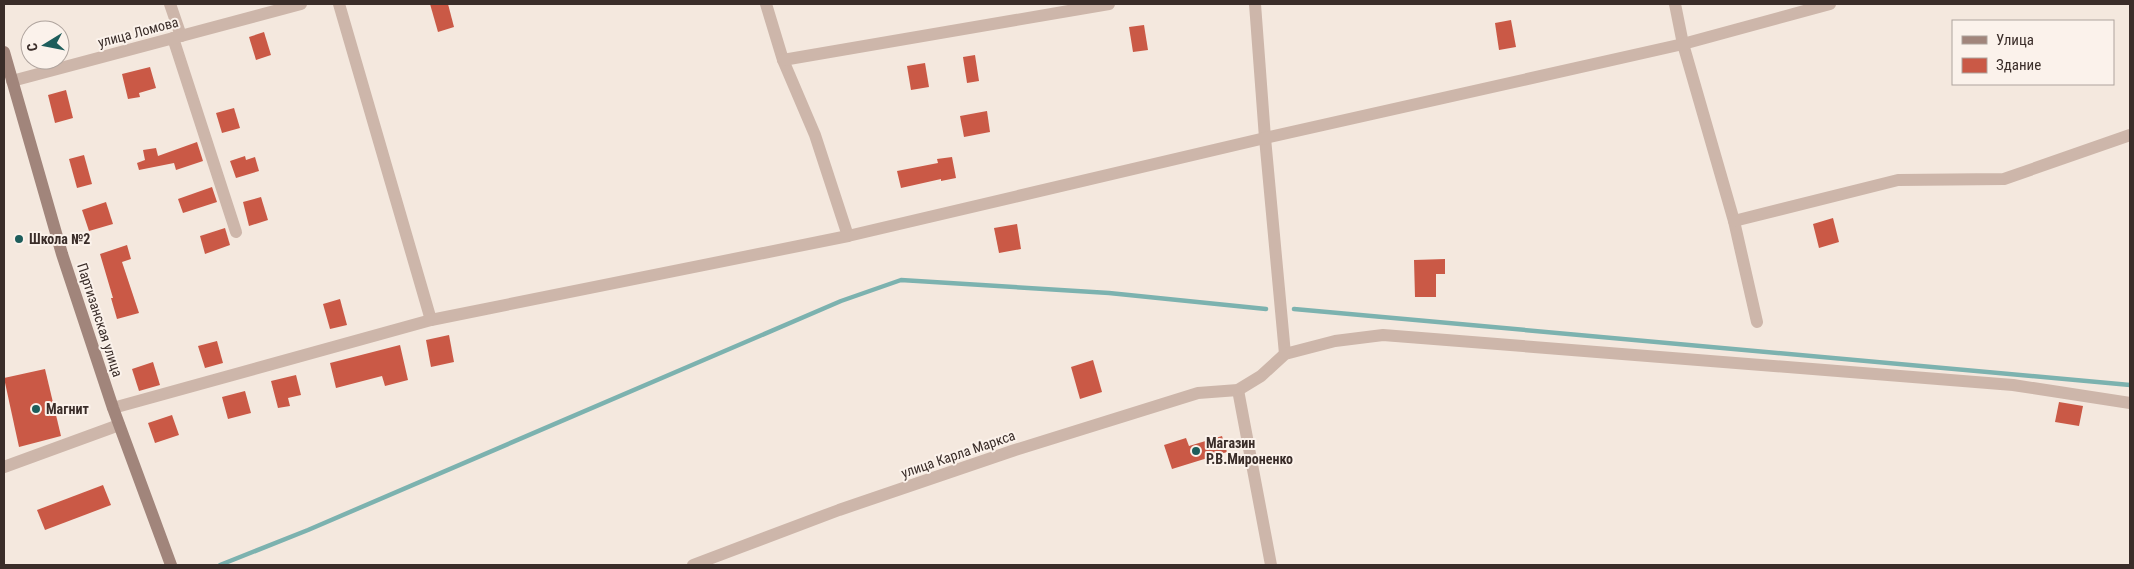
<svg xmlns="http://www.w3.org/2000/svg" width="2134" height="569" viewBox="0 0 2134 569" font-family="'Roboto Condensed',sans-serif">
	<rect width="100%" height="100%" fill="#f4e8de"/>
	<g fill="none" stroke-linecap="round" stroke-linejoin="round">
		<g stroke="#7cb2af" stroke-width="4.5">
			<path d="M1294,309L2130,385"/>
			<path d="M220,565L308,530L841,301L901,280L1109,293L1266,309"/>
		</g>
	</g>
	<g fill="#ca5946">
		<path d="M430,4H448L454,27L438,32Z"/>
		<path d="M1511,20L1516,47L1499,50L1495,23Z"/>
		<path d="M1144,25L1148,50L1133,52L1129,27Z"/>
		<path d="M264,32L271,55L256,60L249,37Z"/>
		<path d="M975,55L979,81L967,83L963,57Z"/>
		<path d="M925,63L929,87L911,90L907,66Z"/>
		<path d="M150,67L156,88L139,93L140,97L128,99L122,74Z"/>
		<path d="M66,90L73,118L55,123L48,95Z"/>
		<path d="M234,108L240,128L222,133L216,113Z"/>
		<path d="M987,111L990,132L964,137L960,116Z"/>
		<path d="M197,142L203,161L176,170L174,163L139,170L137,163L145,160L143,150L156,148L158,156Z"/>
		<path d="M84,155L92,184L77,188L69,159Z"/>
		<path d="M245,156L246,160L255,157L259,171L236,178L230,161Z"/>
		<path d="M952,157L956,178L941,181V179L901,188L897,171L938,163L937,159Z"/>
		<path d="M212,187L217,202L183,213L178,199Z"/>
		<path d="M261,197L268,220L249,226L243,202Z"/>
		<path d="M106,202L113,224L89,231L82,210Z"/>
		<path d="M1833,218L1839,242L1819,248L1813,224Z"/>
		<path d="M1017,224L1021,249L999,253L994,228Z"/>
		<path d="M225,228L230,245L205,254L200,236Z"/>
		<path d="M127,245L131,259L122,262L139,313L117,319L111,298H113L100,254Z"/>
		<path d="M1445,259V274H1436V297H1415L1414,260Z"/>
		<path d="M340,299L347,325L330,329L323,304Z"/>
		<path d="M449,335L454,362L431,367L426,340Z"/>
		<path d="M217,341L223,363L205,368L198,346Z"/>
		<path d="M400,345L408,380L385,386L382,376L336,388L330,363Z"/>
		<path d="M1093,360L1102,392L1080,399L1071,367Z"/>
		<path d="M153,362L160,385L139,391L132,369Z"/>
		<path d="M45,369L61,436L19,447L4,378Z"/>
		<path d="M296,375L301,395L288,398L290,406L278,408L271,381Z"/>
		<path d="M245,391L251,413L228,419L222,397Z"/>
		<path d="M2059,402L2083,406L2079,426L2055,422Z"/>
		<path d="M172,415L179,435L155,443L148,423Z"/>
		<path d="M1222,436L1227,452L1172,469L1164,445L1186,438L1189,446Z"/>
		<path d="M103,485L111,505L45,530L37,510Z"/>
	</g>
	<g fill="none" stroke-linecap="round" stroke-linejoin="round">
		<g stroke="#cdb6aa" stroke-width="12">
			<path d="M170,4L181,36"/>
			<path d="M339,4L431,320"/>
			<path d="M766,4L783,60L815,135L848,236"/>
			<path d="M1255,4L1265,138L1285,354"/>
			<path d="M1675,4L1683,44L1734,221L1757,322"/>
			<path d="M173,38L236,232"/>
			<path d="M783,60L1109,4"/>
			<path d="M12,81L301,4"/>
			<path d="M1734,221L1898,180L2004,179L2130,135"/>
			<path d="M1238,390L1271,565"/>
			<path d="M113,408L431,320L848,236L1265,138L1683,44L1830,4"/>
			<path d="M4,467L119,425"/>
			<path d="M693,565L839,510L1015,450L1198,393L1238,390L1261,376L1285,354L1335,341L1383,335L2013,385L2130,403"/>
		</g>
		<path stroke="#a1857b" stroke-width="12" d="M4,52L62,254L113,408L171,565"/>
	</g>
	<g fill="#1d5d5b" stroke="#fbf2eb" stroke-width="2">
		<circle cx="19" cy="239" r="5"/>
		<circle cx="36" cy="409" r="5"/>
		<circle cx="1196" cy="451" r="5"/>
	</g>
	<g text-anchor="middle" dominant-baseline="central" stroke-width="4" stroke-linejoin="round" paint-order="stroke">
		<g font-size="14" fill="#3a2d29" stroke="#fbf2eb">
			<text transform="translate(138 32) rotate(-15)">улица Ломова</text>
			<text transform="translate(100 320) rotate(72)">Партизанская улица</text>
			<text transform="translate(958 454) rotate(-19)">улица Карла Маркса</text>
		</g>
		<g font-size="14" font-weight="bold" fill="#3a2d29" stroke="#fbf2eb" text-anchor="start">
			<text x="29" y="239">Школа №2</text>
			<text x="46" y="409">Магнит</text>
			<text x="1206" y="443">Магазин<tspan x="1206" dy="16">Р.В.Мироненко</tspan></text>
		</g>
	</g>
	<rect width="2134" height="569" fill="none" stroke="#3a2d29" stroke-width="10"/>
	<rect x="1952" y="20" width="162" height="65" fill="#fbf2eb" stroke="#aea39d"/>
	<rect x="1962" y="36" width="25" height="8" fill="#a1857b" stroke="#aea39d"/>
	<text x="1996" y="45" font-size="15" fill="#3a2d29">Улица</text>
	<rect x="1962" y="58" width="25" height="15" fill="#ca5946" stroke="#aea39d"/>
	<text x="1996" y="70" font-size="15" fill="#3a2d29">Здание</text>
	<g transform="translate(45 45) rotate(260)"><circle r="24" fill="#fbf2eb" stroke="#aea39d"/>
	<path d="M0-4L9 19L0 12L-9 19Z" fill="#1d5d5b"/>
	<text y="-8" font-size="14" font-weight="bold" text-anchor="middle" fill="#3a2d29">С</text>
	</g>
</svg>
